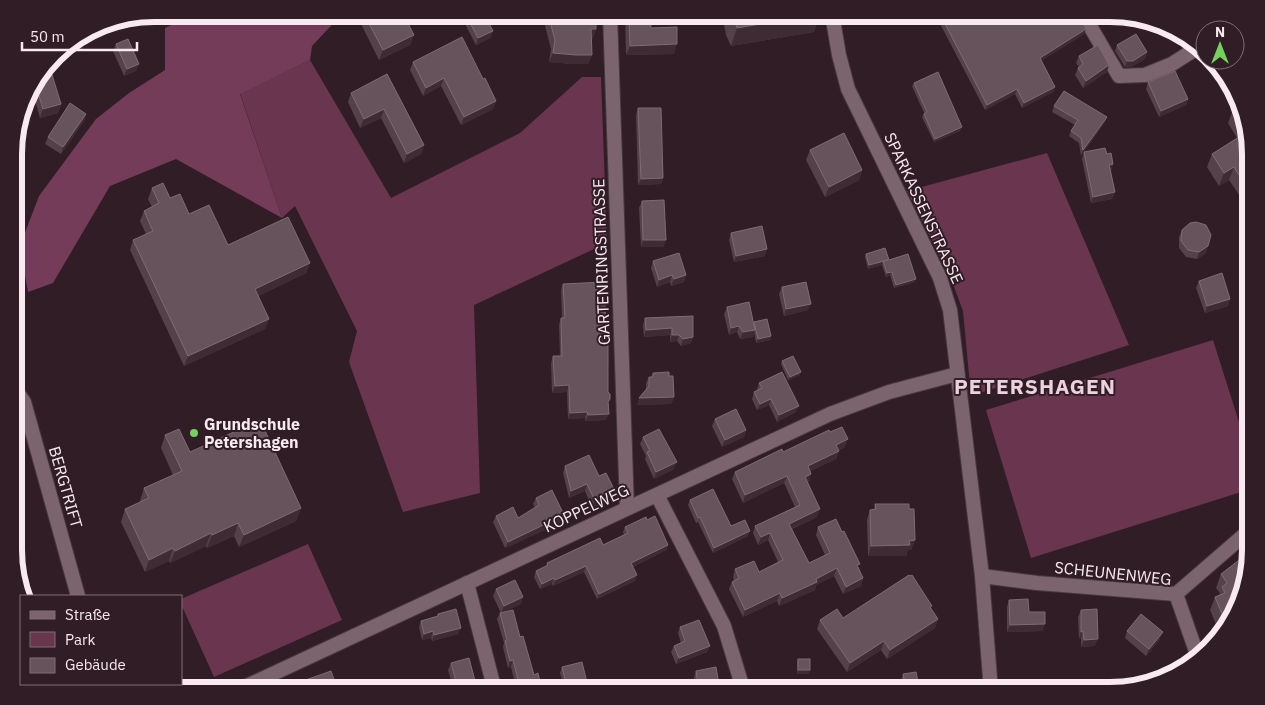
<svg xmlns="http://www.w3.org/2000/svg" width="1265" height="705" viewBox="0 0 1265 705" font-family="'IBM Plex Sans',sans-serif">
	<rect width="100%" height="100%" fill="#301d26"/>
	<g fill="#69354f">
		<path d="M310,60L391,198L520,133L582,77H601L607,243L474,305L480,493L403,512L349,362L357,331L295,206L282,218L240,93Z"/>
		<path d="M1047,153L1129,345L971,396L963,311L950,276L907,191Z"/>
		<path d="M1213,340L1251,460V489L1031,558L986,410Z"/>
		<path d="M308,544L342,620L214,677L181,604V599Z"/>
	</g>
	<path fill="#753c59" d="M195,14H342L312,46L310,60L240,94L282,218L176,159L110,186L53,283L28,292L20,246L39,196L96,119L129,93L165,70V28Z"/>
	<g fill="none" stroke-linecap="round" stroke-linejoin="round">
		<defs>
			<g id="street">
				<path d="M610,14L627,508"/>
				<path d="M832,14L839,55L848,89L940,278L950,310L982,576L991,691"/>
				<path d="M1083,14L1119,76L1145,75L1172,64L1197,48"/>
				<path d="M15,339L16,336"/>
				<path d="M15,389L24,402L78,596"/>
				<path d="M657,495L724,626L741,682L742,691"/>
				<path d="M982,576L1037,583L1176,594"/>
				<path d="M467,583L495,691"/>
				<path d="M1176,594L1251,529"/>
				<path d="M1176,594L1198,657"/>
				<path d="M236,691L830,414L889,392L957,374"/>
			</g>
		</defs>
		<use href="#street" stroke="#483940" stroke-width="16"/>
		<use href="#street" stroke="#7c646f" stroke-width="14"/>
	</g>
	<g fill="#55414a">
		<path d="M361,14H403L414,35L410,45L379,60L359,20Z"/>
		<path d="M542,14H596V29L593,38L591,39L592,55L588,64H572L549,62L551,49Z"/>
		<path d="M625,14H650L651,28L674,54L626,55Z"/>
		<path d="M722,14H820L814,32L731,46L726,35Z"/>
		<path d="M935,14H1079L1086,29L1084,34L1041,61L1055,87L1053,92L1022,108L1015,94L985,110Z"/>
		<path d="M1092,14H1111L1099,24Z"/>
		<path d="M466,15L493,31L490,38L476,45L464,22Z"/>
		<path d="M1169,29L1181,32L1176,40Z"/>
		<path d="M116,44L139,64L136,71L124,76L113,51Z"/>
		<path d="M1117,45L1147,52L1145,59L1131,67H1125L1115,51Z"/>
		<path d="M1079,56L1107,72L1083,88L1075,75L1078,68L1079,67L1076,63Z"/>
		<path d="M413,62L483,79L496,101L493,109L461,125L441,86L423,96L410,70Z"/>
		<path d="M49,65L61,104L58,113L40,118L32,90L29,92Z"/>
		<path d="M387,74L424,145L421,154L404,163L381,118L360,128L348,102L351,93Z"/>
		<path d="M1148,82L1188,99L1186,105L1159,117L1146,89Z"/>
		<path d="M914,83L960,131L934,142L922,117L924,113L912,86Z"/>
		<path d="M1054,106L1107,117L1105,122L1081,156L1079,143L1069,136L1071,131L1075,125L1052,112Z"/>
		<path d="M1238,107L1251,145V189L1240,196L1229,180L1219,186L1207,167L1212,154L1237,138L1228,123L1233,110Z"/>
		<path d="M638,108L663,178L661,184L638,185L636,115Z"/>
		<path d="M86,114L84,121L61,154L45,144L48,137Z"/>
		<path d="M810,150L862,170L859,180L825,197L806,160Z"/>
		<path d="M1084,152L1107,154L1113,164L1111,171L1115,192L1112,199L1091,203L1082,159Z"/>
		<path d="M152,188L170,198L228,245L310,263L306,273L258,296L269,319L265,329L184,366L130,250L133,240L146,234L140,221L144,211L152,207L148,199Z"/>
		<path d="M642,201L666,240L663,247H641L639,208Z"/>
		<path d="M1182,230L1206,253L1197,259L1186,257L1179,248V237Z"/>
		<path d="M731,233L765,256L734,262L729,240Z"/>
		<path d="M866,254L889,260L915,282L894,288L890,275L886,277L882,265L868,269L865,257Z"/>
		<path d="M653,261L686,275L684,282L671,286L670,282L657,287L651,268Z"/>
		<path d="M1199,281L1230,299L1228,306L1205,313L1196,288Z"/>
		<path d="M563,284L609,405L606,420L585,421V418L568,419L567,392L552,393L551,363L553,356H560L559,325L561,318H562L561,290Z"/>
		<path d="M782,287L808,310L784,316L779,294Z"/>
		<path d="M727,307L753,322L771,336L770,340L756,343L754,332L753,337L740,339L737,332L729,335L724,314Z"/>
		<path d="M645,318L693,337L691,343L681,346L677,341L670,342V335L644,337L643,325Z"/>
		<path d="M782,361L800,375L788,380L781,364Z"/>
		<path d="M653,373L669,376L674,397L671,404L637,405L646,389V383L649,377H651Z"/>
		<path d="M759,383L796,412L777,422L769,405L757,410L752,399L754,392L758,391L757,389Z"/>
		<path d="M715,419L746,430L744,437L722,447L712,426Z"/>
		<path d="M830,432L845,447L839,450V451L836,459L810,471L809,482H807L817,517L792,529L809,563L825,555L816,535L818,527L858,568L863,578L861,586L843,594L834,576L816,585L815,590L779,606L777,601L743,617L729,589L732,582L734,581L733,577L735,569L759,572L778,562L768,540L758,545L753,533L755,526L795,507L784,483L743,503L732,479L735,472Z"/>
		<path d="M165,435L190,452L301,508L296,521L239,547L234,536L207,548L206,546L170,563L169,561L145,572L121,522L125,509L140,502V501L144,488L173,475L161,448Z"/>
		<path d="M643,437L674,469L654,479L645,459L646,456L640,444Z"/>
		<path d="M565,466L599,476L615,491L612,498L592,508L585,491L569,498L563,473Z"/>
		<path d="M536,498L564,515L562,522L505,548L493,522L496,516L518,518L535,508L533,504Z"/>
		<path d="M690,500L731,526L748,536L713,553L698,522L696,523L688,505Z"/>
		<path d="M875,504L909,509L915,540L911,550H908L906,556H868L867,520L870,510H874Z"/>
		<path d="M647,520L668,545L666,550L633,567L635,581L597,599L584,572L553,586L552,584L540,589L534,577L536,571L546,566L547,563L603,545L624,535L623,532L625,527Z"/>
		<path d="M1251,551L1233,621L1220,634L1210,610L1215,597L1219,595L1220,593L1216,588L1221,574Z"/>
		<path d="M496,589L521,604L503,612L520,637L534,675L542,691H517L511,667L508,668L503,647L504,643L497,619L500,613H501L493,596Z"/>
		<path d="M1009,600L1029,612L1043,631L1007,632V607Z"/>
		<path d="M931,609L938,619L935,628L887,659L881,650L847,672L817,629L820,620Z"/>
		<path d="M1081,610L1095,646L1081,647V638L1079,639L1078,617Z"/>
		<path d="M438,614L458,634L432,641L431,638L422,640L419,627L421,621L437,617Z"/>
		<path d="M680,627L707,652L676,664L671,652L674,646L681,643L678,633Z"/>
		<path d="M1127,631L1160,639L1146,656L1125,638Z"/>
		<path d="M798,659L809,674H797V662Z"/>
		<path d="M451,663L475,681L472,687L458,691H454L448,670Z"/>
		<path d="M562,667L589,691H565L560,673Z"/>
		<path d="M696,671L720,691H696L694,677Z"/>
		<path d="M903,674L920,691H903L901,680Z"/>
	</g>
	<g fill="#3f2b34">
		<path d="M818,14H820L814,32L731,46L737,28Z"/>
		<path d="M926,14H932L924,18Z"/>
		<path d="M1109,14L1114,15L1099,24L1101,19Z"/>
		<path d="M116,21V23L77,39L101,24Z"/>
		<path d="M591,29H596L593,38L587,39Z"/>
		<path d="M1086,29L1084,34L1038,63L1040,58Z"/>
		<path d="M493,31L490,38L476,45L478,38Z"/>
		<path d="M1181,33L1183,35L1176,40L1178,35Z"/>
		<path d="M414,35L410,45L379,60L383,50Z"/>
		<path d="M677,44L674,54L626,55L630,46Z"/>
		<path d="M1147,52L1145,59L1131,67H1125L1127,61Z"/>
		<path d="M553,53L592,55L588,64H572L549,62Z"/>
		<path d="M139,64L136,71L124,76L127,69Z"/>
		<path d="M1109,65L1107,72L1083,88L1086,81Z"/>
		<path d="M444,78L441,86L423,96L426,88Z"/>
		<path d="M1055,87L1053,92L1022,108L1024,103Z"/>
		<path d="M1017,89L1015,94L985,110L987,105Z"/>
		<path d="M1188,99L1186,105L1159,117L1161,111Z"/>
		<path d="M496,101L493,109L461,125L464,117Z"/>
		<path d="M61,104L58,113L40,118L43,109Z"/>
		<path d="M384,109L381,118L360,128L364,119Z"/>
		<path d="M86,114L84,121L61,154L63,147Z"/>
		<path d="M1107,117L1105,122L1081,156L1083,150Z"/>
		<path d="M962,127L960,131L934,142L935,139Z"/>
		<path d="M424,145L421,154L404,163L407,154Z"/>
		<path d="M1113,164L1111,171L1109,165Z"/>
		<path d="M1234,167L1229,180L1219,186L1224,173Z"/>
		<path d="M862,170L859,180L825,197L829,187Z"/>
		<path d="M663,178L661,184L638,185L641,179Z"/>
		<path d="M1251,179V189L1240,196L1244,183Z"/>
		<path d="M1115,192L1112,199L1091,203L1093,197Z"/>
		<path d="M643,240H666L663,247H641Z"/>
		<path d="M1208,246L1206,253L1197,259L1199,252Z"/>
		<path d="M767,249L765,256L734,262L736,256Z"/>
		<path d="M883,261L882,265L868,269L869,265Z"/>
		<path d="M310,263L306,273L251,299L255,289Z"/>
		<path d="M892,272L890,275L886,277L887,273Z"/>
		<path d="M672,275L670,282L657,287L659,280Z"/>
		<path d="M686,275L684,282L671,286L674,279Z"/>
		<path d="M916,279L915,282L894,288L896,285Z"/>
		<path d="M1230,299L1228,306L1205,313L1207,306Z"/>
		<path d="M811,304L808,310L784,316L786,309Z"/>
		<path d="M269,319L265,329L184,366L188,356Z"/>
		<path d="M739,326L737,332L729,335L731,328Z"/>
		<path d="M672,328L670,335L644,337L646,330Z"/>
		<path d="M755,330L753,337L740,339L743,332Z"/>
		<path d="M672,335H679L677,341L670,342Z"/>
		<path d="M771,336L770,340L756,343L758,339Z"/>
		<path d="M693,337L691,343L681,346L683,339Z"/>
		<path d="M801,372L800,375L788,380L790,377Z"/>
		<path d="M569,385L567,392L552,393L555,386Z"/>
		<path d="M674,397L671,404L637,405L639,398Z"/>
		<path d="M771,399L769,405L757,410L760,404Z"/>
		<path d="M799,406L796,412L777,422L779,415Z"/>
		<path d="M587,412L585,418L568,419L570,413Z"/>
		<path d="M609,414L606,420L585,421L588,415Z"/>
		<path d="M746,430L744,437L722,447L725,440Z"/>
		<path d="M848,439L845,447L834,452L836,445Z"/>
		<path d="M839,451L836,459L805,473L808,466Z"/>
		<path d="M677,462L674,469L654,479L656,472Z"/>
		<path d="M811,474L809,482L802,485L805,477Z"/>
		<path d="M787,476L784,483L743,503L745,495Z"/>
		<path d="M587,484L585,491L569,498L571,491Z"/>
		<path d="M615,491L612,498L592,508L595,501Z"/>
		<path d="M301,508L296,521L239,547L244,535Z"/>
		<path d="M820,509L817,517L786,531L789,524Z"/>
		<path d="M564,515L562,522L505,548L508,542Z"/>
		<path d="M238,523L234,536L207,548L212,535Z"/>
		<path d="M750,531L748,536L713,553L714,548Z"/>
		<path d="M211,533L206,546L170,563L175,551Z"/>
		<path d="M770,533L768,540L758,545L761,537Z"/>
		<path d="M915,540L911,550H908L906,556H868L871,546Z"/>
		<path d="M668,545L666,550L629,569L631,563Z"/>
		<path d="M173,548L169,561L145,572L149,560Z"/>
		<path d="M586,566L584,572L553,586L555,580Z"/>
		<path d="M837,568L834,576L816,585L815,590L779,606L782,598L816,579Z"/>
		<path d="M637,575L635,581L597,599L599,594Z"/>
		<path d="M554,578L552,584L540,589L542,584Z"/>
		<path d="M863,578L861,586L843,594L846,587Z"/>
		<path d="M780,593L777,601L743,617L745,610Z"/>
		<path d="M523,597L521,604L501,613L504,606Z"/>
		<path d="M938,619L935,628L887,659L890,650Z"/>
		<path d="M1045,624L1043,631L1007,632L1010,625Z"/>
		<path d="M461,628L458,634L432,641L434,635Z"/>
		<path d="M433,631L431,638L422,640L424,634Z"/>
		<path d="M1083,631L1081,638L1079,639L1081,632Z"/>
		<path d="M1163,632L1160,639L1146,656L1149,649Z"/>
		<path d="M1098,639L1095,646L1081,647L1084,640Z"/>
		<path d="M884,641L881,650L847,672L850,663Z"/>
		<path d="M710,646L707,652L676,664L679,658Z"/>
		<path d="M513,660L511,667L508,668L510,661Z"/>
		<path d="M798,670H810L809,674H797Z"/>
		<path d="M475,681L472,687L458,691H455L457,685Z"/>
	</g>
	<g fill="#67535c" stroke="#7e6b73">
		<path d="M364,14H403L414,35L383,50Z"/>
		<path d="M469,14H484L493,31L478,38L466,15Z"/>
		<path d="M548,14H596V29H591L592,55H576L553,53L555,40Z"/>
		<path d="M629,14H650L651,28L677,27V44L630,46Z"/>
		<path d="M732,14H818L737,28Z"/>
		<path d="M940,14H1079L1086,29L1040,58L1055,87L1024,103L1017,89L987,105Z"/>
		<path d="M1098,14H1109L1101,19Z"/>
		<path d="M1136,34L1147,52L1133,61H1127L1117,45Z"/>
		<path d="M462,37L483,79L485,78L496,101L464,117L444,78L426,88L413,62Z"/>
		<path d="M128,39L139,64L127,69L116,44Z"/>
		<path d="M1098,45L1109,65L1086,81L1078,68L1083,64L1079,56Z"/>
		<path d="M49,65L61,104L43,109L35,83Z"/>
		<path d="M1175,71L1188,99L1161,111L1148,82Z"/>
		<path d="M938,72L962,127L935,139L924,114L927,112L914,83Z"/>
		<path d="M387,74L424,145L407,154L384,109L364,119L351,93Z"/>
		<path d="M1064,91L1107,117L1083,150L1081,138L1071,131L1078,120L1054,106Z"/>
		<path d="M70,103L86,114L63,147L48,137Z"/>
		<path d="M1238,107L1246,132L1233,110Z"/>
		<path d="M638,108H661L663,178L641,179Z"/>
		<path d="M1247,132L1251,145V179L1244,183L1234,167L1224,173L1212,154Z"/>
		<path d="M844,133L862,170L829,187L810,150Z"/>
		<path d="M1105,148L1107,154L1111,153L1113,164L1109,165L1115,192L1093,197L1084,152Z"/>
		<path d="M163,183L170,198L180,194L189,214L209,205L228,245L288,217L310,263L255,289L269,319L188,356L133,240L153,231L144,211L159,203L152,188Z"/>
		<path d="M664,200L666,240H643L642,201Z"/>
		<path d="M1196,222L1206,225L1211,235L1208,246L1199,252L1188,250L1181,241L1182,230L1190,223Z"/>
		<path d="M762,226L767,249L736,256L731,233Z"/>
		<path d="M885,248L889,260L908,254L916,279L896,285L892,272L887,273L883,261L888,260L869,265L866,254Z"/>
		<path d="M679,253L686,275L674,279L672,275L659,280L653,261Z"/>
		<path d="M1222,273L1230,299L1207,306L1199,281Z"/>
		<path d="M604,282L606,330H608V392L610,394V399L608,402L609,414L588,415L587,412L570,413L569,385L555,386L553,356H562L561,318H565L563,284Z"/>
		<path d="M806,282L811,304L786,309L782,287Z"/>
		<path d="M749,302L755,330L743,332L739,326L731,328L727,307Z"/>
		<path d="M693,316V337L683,339L679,335H672V328L646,330L645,318Z"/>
		<path d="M767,319L771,336L758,339L754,322Z"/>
		<path d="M793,356L801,372L790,377L782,361Z"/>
		<path d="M669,372V376H673L674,397L639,398L649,386V377H653V373Z"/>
		<path d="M782,372L799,406L779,415L771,399L760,404L754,392L762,388L759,383Z"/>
		<path d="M736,409L746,430L725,440L715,419Z"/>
		<path d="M260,420L301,508L244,535L238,523L212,535L211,533L175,551L173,548L149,560L125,509L149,498L144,488L182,471L165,435L179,429L190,452Z"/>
		<path d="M842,427L848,439L836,445L839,451L808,466L811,474L805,477L820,509L789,524L809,563L830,553L818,527L836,519L842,532L844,531L860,564L857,565L863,578L846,587L837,568L816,579L817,582L782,598L780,593L745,610L732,582L739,578L735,569L754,561L759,572L783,560L770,533L761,537L755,526L800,505L787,476L745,495L735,472L782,449L783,452L829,430L830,432Z"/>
		<path d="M659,429L677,462L656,472L647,452L650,451L643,437Z"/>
		<path d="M589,455L599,476L606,473L615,491L595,501L587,484L571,491L565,466Z"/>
		<path d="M713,489L731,526L745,520L750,531L714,548L700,517L698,518L690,500Z"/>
		<path d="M552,490L564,515L508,542L496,516L513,507L518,518L539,505L536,498Z"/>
		<path d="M875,504H909V509H914L915,540L909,541L910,545L871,546L870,510L876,509Z"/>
		<path d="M655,516L668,545L631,563L637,575L599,594L586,566L555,580L554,578L542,584L536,571L548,565L547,563L600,538L603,545L628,533L625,527L646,517L647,520Z"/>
		<path d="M1251,551V559L1233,621L1227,626L1215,597L1225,593L1222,587L1227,583L1221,574Z"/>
		<path d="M909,575L910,576L912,575L932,606L930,607L938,619L890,650L884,641L850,663L820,620L837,609L843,618Z"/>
		<path d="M515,580L523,597L504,606L496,589Z"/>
		<path d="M1028,599L1029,612H1045V624L1010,625L1009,600Z"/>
		<path d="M456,609L461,628L434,635L433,631L424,634L421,621L438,616V614Z"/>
		<path d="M1097,609L1098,639L1084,640L1083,631L1081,632V610Z"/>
		<path d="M513,610L520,637L523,636L534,675L538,673L542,691H521L513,660L510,661L505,641L507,640L500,613Z"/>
		<path d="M1141,614L1163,632L1149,649L1127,631Z"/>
		<path d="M699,620L710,646L679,658L674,646L685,641L680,627Z"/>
		<path d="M469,658L475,681L457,685L451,663Z"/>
		<rect x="798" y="659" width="12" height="11"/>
		<path d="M582,662L589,691H568L562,667Z"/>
		<path d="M716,667L720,691H699L696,671Z"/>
		<path d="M331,671L336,685L347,681L349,691H281L301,684L300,682Z"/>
		<path d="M916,672L920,691H906L903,674Z"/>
		<path d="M856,684L858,691H842L841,688Z"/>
		<path d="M1079,689V691H1068Z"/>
	</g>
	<circle fill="#74d25c" stroke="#301d26" stroke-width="2" cx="194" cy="433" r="5"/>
	<g text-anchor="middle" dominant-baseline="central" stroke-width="4" stroke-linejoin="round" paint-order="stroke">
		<g font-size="16" fill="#f8eaf0" stroke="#301d26">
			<text transform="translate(924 208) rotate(65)">SPARKASSENSTRASSE</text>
			<text transform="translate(601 262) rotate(-92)">GARTENRINGSTRASSE</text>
			<text transform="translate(66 487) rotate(74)">BERGTRIFT</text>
			<text transform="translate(586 508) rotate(-25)">KOPPELWEG</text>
			<text transform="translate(1113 573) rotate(6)">SCHEUNENWEG</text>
		</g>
		<g font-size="16" font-weight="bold" fill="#f8eaf0" stroke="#301d26" text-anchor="start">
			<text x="204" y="424">Grundschule<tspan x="204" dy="18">Petershagen</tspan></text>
		</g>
		<g font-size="21" font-weight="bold" letter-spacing="1" fill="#edd2de" stroke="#301d26">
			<text x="1035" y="386">PETERSHAGEN</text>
		</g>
	</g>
	<path d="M0 0H1265V705H0ZM154 22H1110A132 132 0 0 1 1242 154V550A132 132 0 0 1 1110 682H154A132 132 0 0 1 22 550V154A132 132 0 0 1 154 22Z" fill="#301d26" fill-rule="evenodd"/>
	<path fill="none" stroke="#f8eaf0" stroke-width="6" d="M154 22H1110A132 132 0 0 1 1242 154V550A132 132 0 0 1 1110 682H154A132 132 0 0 1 22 550V154A132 132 0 0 1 154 22Z"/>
	<rect x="20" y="595" width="162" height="90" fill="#301d26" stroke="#806f77"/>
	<rect x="30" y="611" width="25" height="8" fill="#7c646f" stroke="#806f77"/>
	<text x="65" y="620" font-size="15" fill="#f8eaf0">Straße</text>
	<rect x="30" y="632" width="25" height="15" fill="#69354f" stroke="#806f77"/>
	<text x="65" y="645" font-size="15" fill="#f8eaf0">Park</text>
	<rect x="30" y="658" width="25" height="15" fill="#67535c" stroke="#806f77"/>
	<text x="65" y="670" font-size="15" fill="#f8eaf0">Gebäude</text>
	<g transform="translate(1220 45)"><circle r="24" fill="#301d26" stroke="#806f77"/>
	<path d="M0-4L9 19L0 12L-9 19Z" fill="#74d25c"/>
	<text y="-8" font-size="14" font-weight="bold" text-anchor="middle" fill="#f8eaf0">N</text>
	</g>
	<path d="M22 42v8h115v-8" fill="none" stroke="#f8eaf0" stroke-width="2.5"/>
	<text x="30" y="42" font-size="15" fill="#f8eaf0" stroke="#301d26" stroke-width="4" paint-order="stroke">50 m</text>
</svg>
